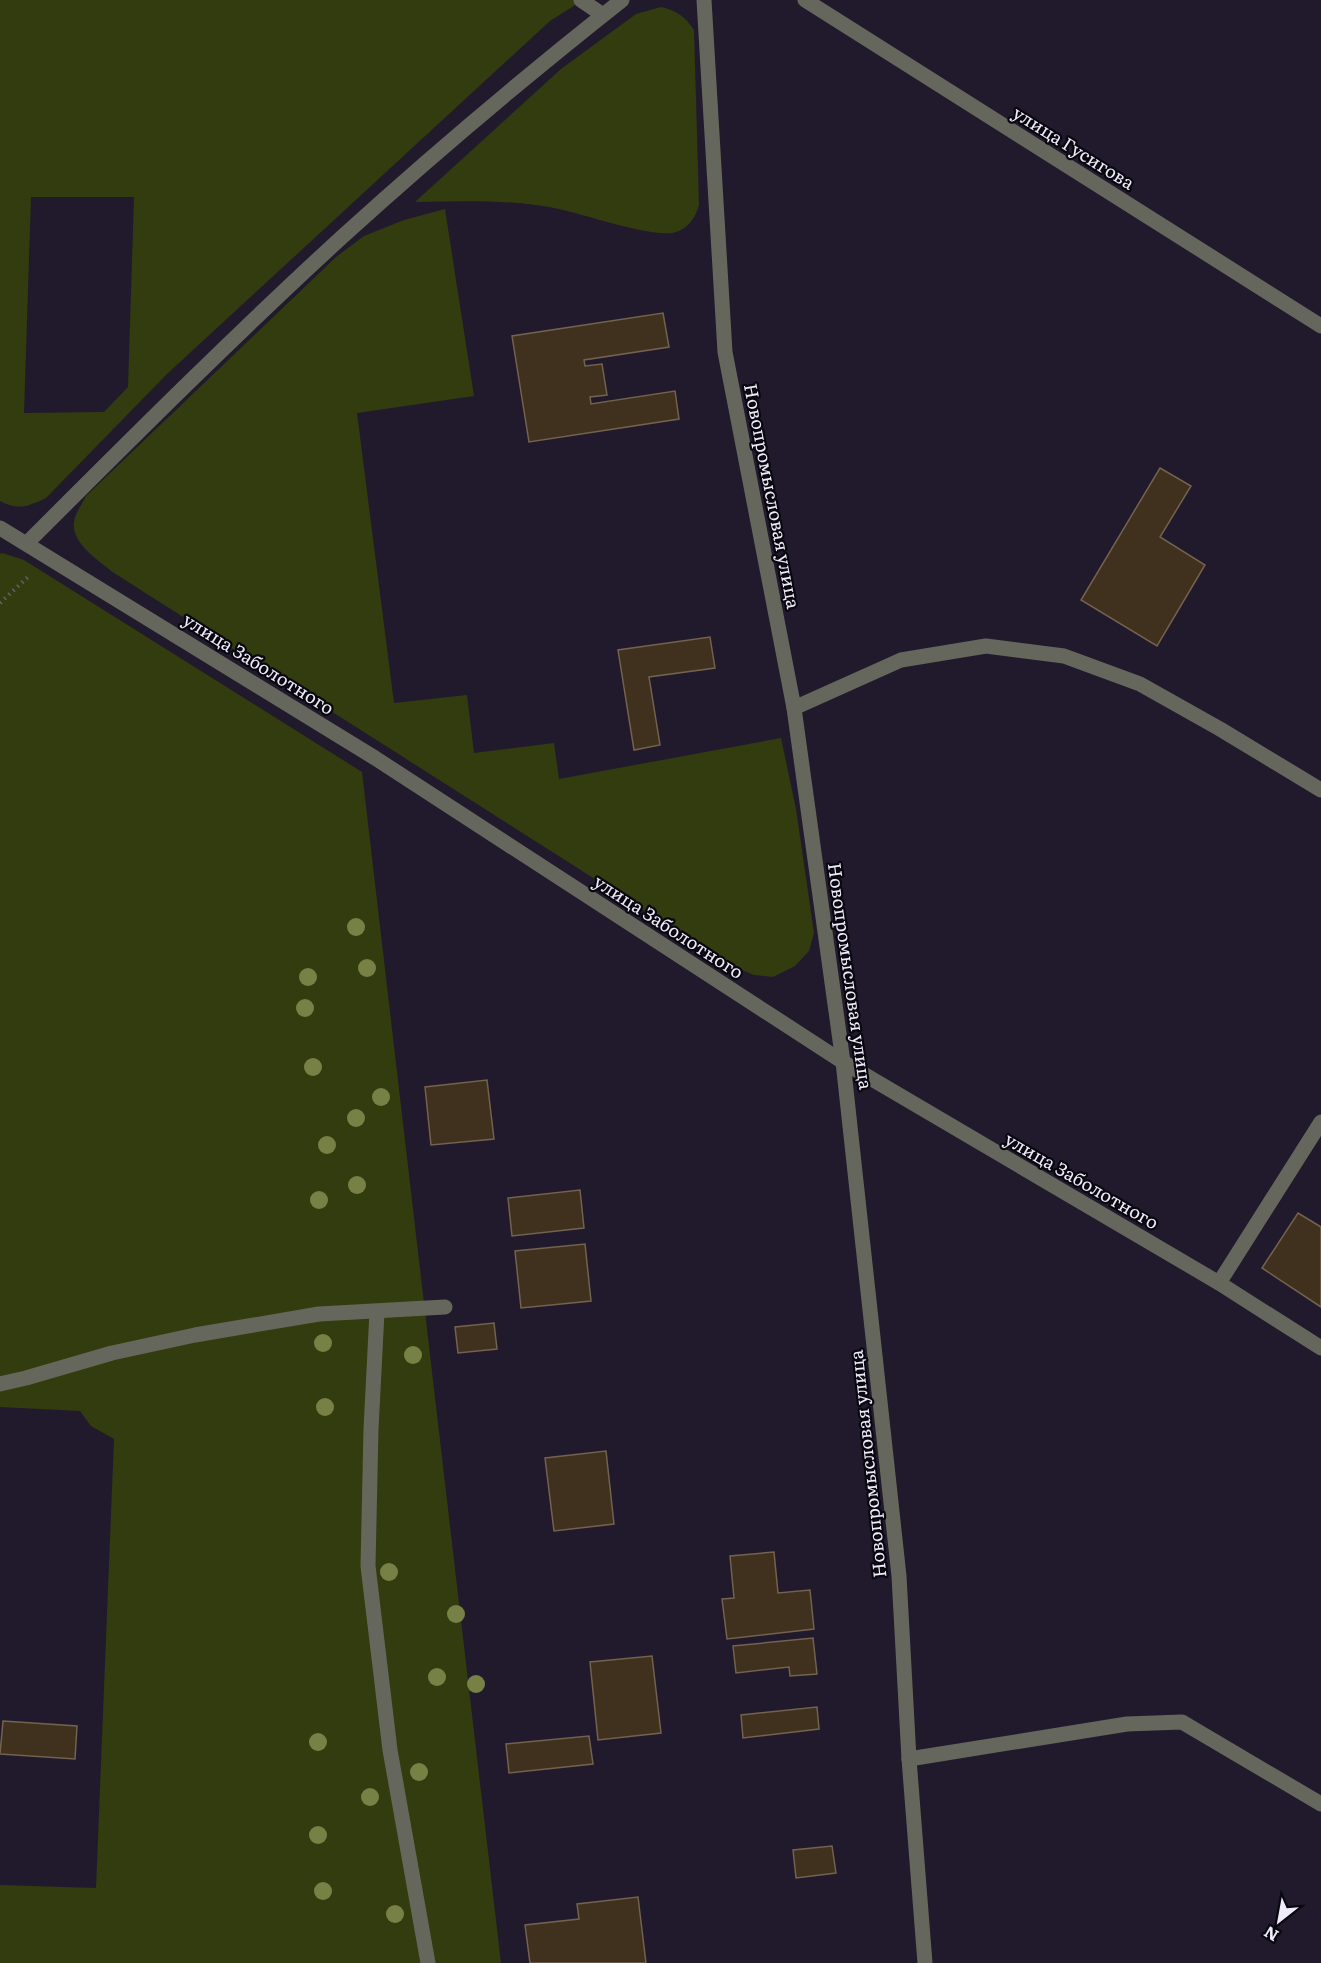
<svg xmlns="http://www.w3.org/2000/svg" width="1321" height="1963" viewBox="0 0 1321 1963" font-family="Literata,serif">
	<rect width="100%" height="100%" fill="#211a2d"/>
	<g fill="#333c0e" fill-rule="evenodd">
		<path d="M0,0H583L550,21L167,374L46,498C29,506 18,511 0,501ZM31,197H134L128,387L104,412L24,413Z"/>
		<path d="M661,7C677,11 685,16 694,30L699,205C696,218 686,231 672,233C646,236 587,215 559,209C512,199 463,201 415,202L561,69L636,14Z"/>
		<path d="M445,209L474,396L357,413L394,703L467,695L474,753L554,743L559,779L781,738L796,809L814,933L809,951L795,966L773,977L754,975L730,965L114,573C100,561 71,544 74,522C75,514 82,504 86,496L336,257L364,236L404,220Z"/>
		<path d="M2,553L24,560L362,772L501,1963H0V1885L96,1888L114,1439L91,1426L80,1411L0,1407V554Z"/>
	</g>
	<g fill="#40311e" stroke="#73624d" stroke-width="1.5">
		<path d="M663,313L669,347L584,360L585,366L602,364L607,395L590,397L591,404L675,391L679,419L529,442L512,336Z"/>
		<path d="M1160,468L1191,486L1160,537L1205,565L1157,646L1081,600Z"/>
		<path d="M710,637L715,668L649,677L660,745L634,750L618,650Z"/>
		<path d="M487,1080L494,1139L431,1145L425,1087Z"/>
		<path d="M580,1190L584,1228L512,1236L508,1198Z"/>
		<path d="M1298,1213L1321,1227V1307L1262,1268Z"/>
		<path d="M585,1244L591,1301L521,1308L515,1251Z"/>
		<path d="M494,1323L497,1349L458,1353L455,1327Z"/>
		<path d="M606,1451L614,1524L554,1531L545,1458Z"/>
		<path d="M774,1552L778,1593L810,1590L814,1629L727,1639L722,1599L734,1598L730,1556Z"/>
		<path d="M813,1638L817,1674L790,1676L789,1667L736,1673L733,1646Z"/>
		<path d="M652,1656L661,1733L598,1740L590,1662Z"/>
		<path d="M817,1707L819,1729L743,1738L741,1715Z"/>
		<path d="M3,1721L77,1726L75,1759L0,1754Z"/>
		<path d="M589,1736L593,1764L509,1773L506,1744Z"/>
		<path d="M832,1846L836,1873L796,1878L793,1850Z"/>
		<path d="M638,1897L646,1963H530L525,1925L579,1919L577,1904Z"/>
	</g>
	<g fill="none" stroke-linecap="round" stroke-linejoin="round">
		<path stroke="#666071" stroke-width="4" stroke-dasharray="1.5 4.5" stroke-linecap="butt" d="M0,603L30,575"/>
		<g stroke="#66675c" stroke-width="15">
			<path d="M581,0L603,15"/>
			<path d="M377,1312L371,1429L368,1566L390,1750L428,1963"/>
			<path d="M0,1384L26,1378L112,1353L195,1335L319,1314L445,1307"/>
		</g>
		<g stroke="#66675c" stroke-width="15">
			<path d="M704,0L725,352L794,708L843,1062L899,1576L909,1759L925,1963"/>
			<path d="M805,0L1321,326"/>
			<path d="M27,543C131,439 234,336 342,237C432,155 526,76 622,0"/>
			<path d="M794,708L901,660L986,646L1064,656L1140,684L1220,729L1321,790"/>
			<path d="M1219,1283L1321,1122"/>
			<path d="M909,1759L1127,1724L1182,1722L1321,1804"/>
		</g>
		<path stroke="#66675c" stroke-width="15" d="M0,528L375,758L843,1062L1219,1283L1321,1348"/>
	</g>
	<g fill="#778146">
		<circle cx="356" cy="927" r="9"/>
		<circle cx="367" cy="968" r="9"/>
		<circle cx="308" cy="977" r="9"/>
		<circle cx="305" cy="1008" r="9"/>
		<circle cx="313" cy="1067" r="9"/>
		<circle cx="381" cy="1097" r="9"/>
		<circle cx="356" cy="1118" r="9"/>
		<circle cx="327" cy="1145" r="9"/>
		<circle cx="357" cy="1185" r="9"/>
		<circle cx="319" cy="1200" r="9"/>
		<circle cx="323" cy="1343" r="9"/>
		<circle cx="413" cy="1355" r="9"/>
		<circle cx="325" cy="1407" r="9"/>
		<circle cx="389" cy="1572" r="9"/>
		<circle cx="456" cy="1614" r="9"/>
		<circle cx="437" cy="1677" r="9"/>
		<circle cx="476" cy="1684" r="9"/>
		<circle cx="318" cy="1742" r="9"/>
		<circle cx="419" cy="1772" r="9"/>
		<circle cx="370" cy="1797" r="9"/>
		<circle cx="318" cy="1835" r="9"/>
		<circle cx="323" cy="1891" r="9"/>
		<circle cx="395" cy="1914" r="9"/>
	</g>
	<g text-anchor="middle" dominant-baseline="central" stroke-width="4.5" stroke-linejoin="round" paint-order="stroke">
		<g font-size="18" fill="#efebf9" stroke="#09070f">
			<text transform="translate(1074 147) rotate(32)">улица Гусигова</text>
			<text transform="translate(773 496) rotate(79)">Новопромысловая улица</text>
			<text transform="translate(259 663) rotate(32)">улица Заболотного</text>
			<text transform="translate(669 926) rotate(33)">улица Заболотного</text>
			<text transform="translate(851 976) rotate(82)">Новопромысловая улица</text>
			<text transform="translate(1082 1180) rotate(30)">улица Заболотного</text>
			<text transform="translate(867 1464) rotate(-96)">Новопромысловая улица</text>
		</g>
	</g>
	<g transform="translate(1279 1921) rotate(211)" stroke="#09070f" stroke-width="4.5" paint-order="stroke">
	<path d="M0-4.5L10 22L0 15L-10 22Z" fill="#efebf9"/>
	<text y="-9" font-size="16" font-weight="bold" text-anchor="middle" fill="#efebf9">N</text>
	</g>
</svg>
